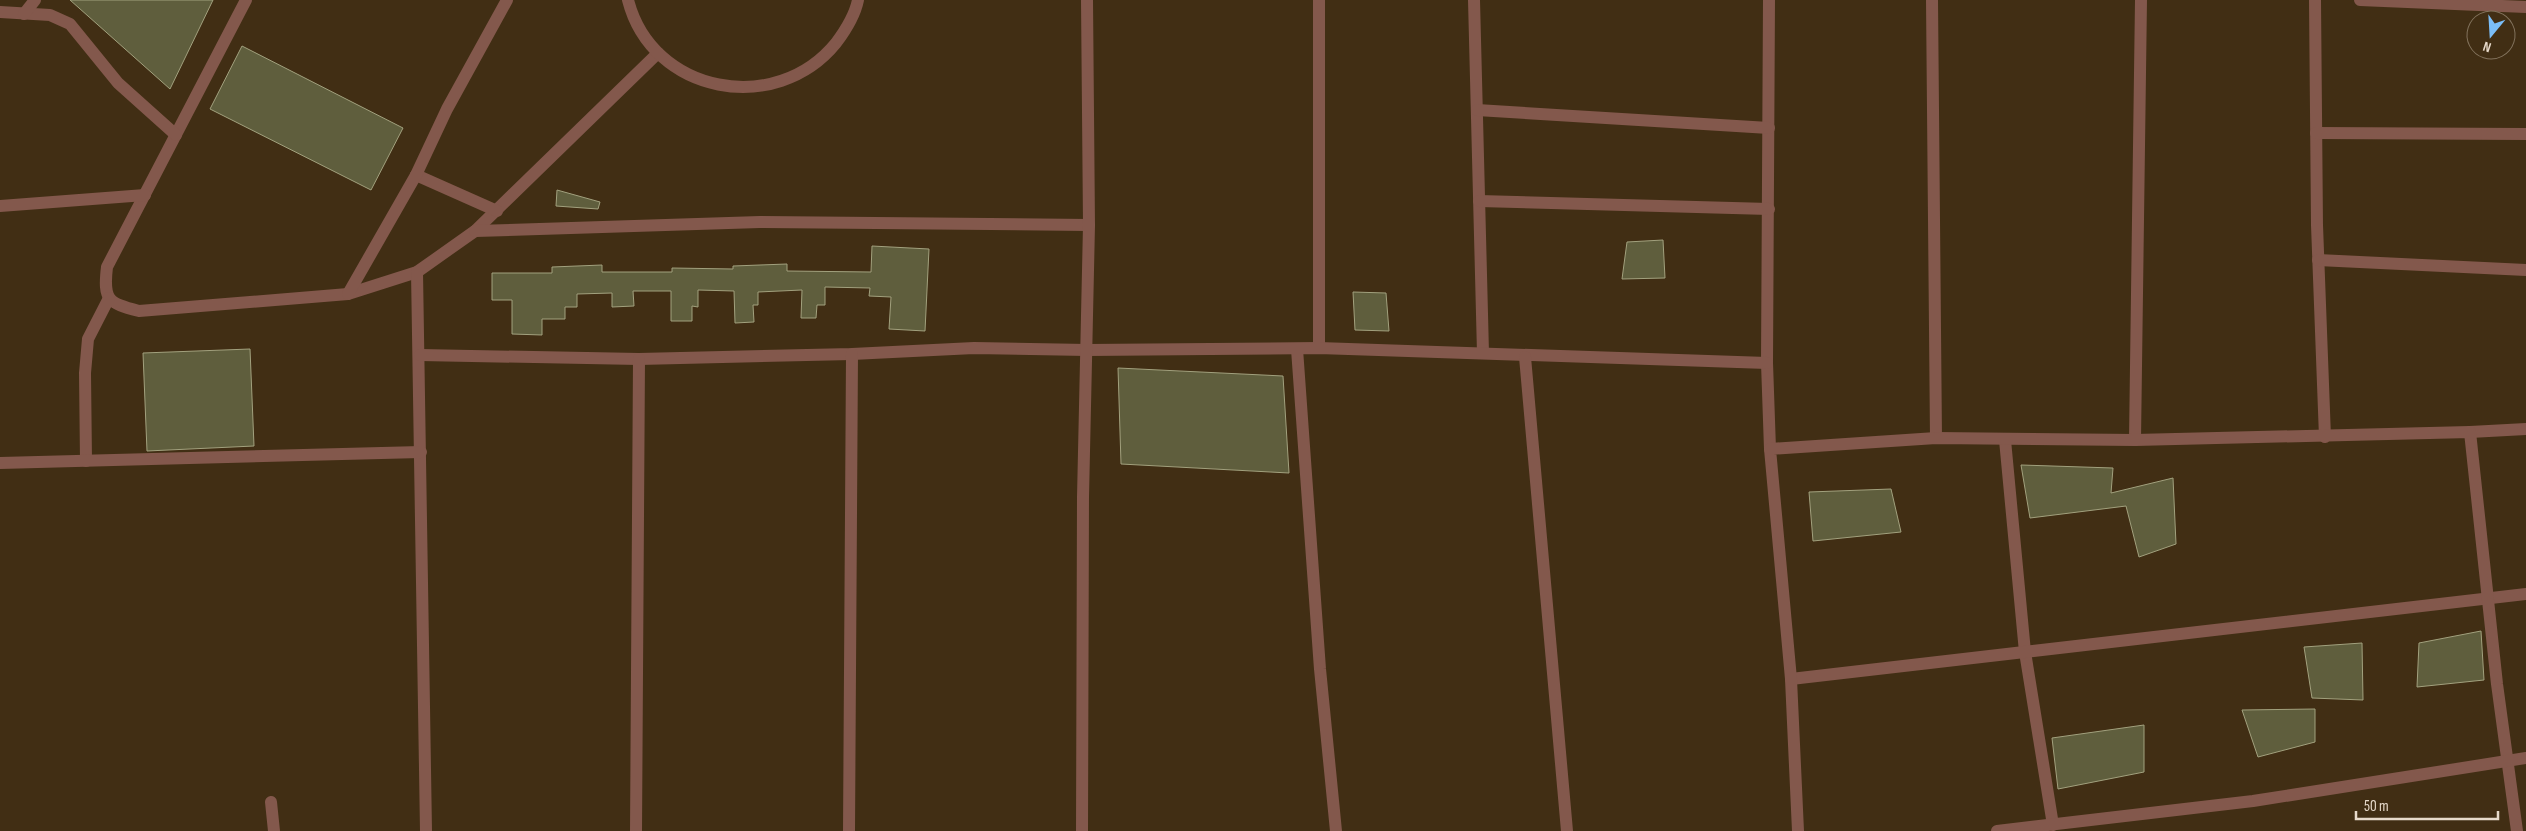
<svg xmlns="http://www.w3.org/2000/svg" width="2526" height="831" viewBox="0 0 2526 831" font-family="'Sofia Sans Condensed',sans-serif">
	<rect width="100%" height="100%" fill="#412e14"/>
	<g fill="#5f5e3d" stroke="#a2a17e">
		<path d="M70,0H213L170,89Z"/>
		<path d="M242,46L403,128L371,190L210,109Z"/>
		<path d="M557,190L600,202L598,209L556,206Z"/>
		<path d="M1663,240L1665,278L1622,279L1627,242Z"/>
		<path d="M872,246L929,249L925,331L889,329L891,297L869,296L870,288L825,287V305H817L816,318H801L802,290L758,292V305H753L754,322L735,323L734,291L698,290V307L692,306V321H671V291H633L634,306L612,307V293L577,294V307H565V319H542V335L512,334V300H492V273H552V267L602,265V272H672V268L733,269V266L787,264V271L871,272Z"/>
		<path d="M1353,292L1386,293L1389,331L1355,330Z"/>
		<path d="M250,349L254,446L147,451L143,353Z"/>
		<path d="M1118,368L1283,376L1289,473L1121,464Z"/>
		<path d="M2021,465L2113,468L2111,493L2173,478L2176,544L2139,557L2126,506L2030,518Z"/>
		<path d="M1891,489L1901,532L1813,541L1809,492Z"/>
		<path d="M2481,631L2484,680L2417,687L2419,643Z"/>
		<path d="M2362,643L2363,700L2312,698L2304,647Z"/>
		<path d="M2315,709V742L2258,757L2242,710Z"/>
		<path d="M2144,725V772L2058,789L2052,738Z"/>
	</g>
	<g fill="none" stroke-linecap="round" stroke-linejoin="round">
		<g stroke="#83584c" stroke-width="12">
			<path d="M246,0L107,267C103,300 108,303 139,311L348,294L417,272L475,231L658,53"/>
			<path d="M628,0C652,94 776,117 836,43C845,31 855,15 858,0"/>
			<path d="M1319,0V348"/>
			<path d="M1474,0L1483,353"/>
			<path d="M1769,0L1767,363L1770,449"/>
			<path d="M1932,0L1936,438"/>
			<path d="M2315,0L2317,225L2325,437"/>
			<path d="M2360,0L2526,7"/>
			<path d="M0,12L50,15L70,24L118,83L176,135"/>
			<path d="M24,14L35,0"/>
			<path d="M1477,110L1769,128"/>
			<path d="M2316,133L2526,134"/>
			<path d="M416,175L497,211"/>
			<path d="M1479,201L1769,209"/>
			<path d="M0,206L145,195"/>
			<path d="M475,231L760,222L1089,225"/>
			<path d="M2318,260L2526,270"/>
			<path d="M417,272L426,831"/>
			<path d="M348,294L416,175L447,109L507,0"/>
			<path d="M1297,349L1320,669L1336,831"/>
			<path d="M420,355L639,359L852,354L974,348L1087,350L1319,348L1767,363"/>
			<path d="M1525,357L1567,831"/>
			<path d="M2470,432L2526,429"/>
			<path d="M2005,440L2025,652L2053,825"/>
			<path d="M2135,440L2141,0"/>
			<path d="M86,461L85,373L88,339L109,298"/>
			<path d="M0,463L421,452"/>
			<path d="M1791,679L2526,594"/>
			<path d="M271,802L274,831"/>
			<path d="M636,831L639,359"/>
			<path d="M849,831L852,354"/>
			<path d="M1082,831L1083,497L1089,225L1087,0"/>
			<path d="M1798,831L1791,679L1770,449L1936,438L2135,440L2470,432L2497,684L2517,831"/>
			<path d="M1997,831L2253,801L2526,758"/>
		</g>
	</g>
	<g transform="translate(2491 35) rotate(198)"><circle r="24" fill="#412e14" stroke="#83735d"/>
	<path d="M0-4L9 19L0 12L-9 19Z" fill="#7bbef8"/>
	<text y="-8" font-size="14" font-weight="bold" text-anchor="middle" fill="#e7dacb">N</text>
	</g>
	<path d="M2356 811v8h142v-8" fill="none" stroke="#e7dacb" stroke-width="2.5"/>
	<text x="2364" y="811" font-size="15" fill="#e7dacb" stroke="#412e14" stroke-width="4" paint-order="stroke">50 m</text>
</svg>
